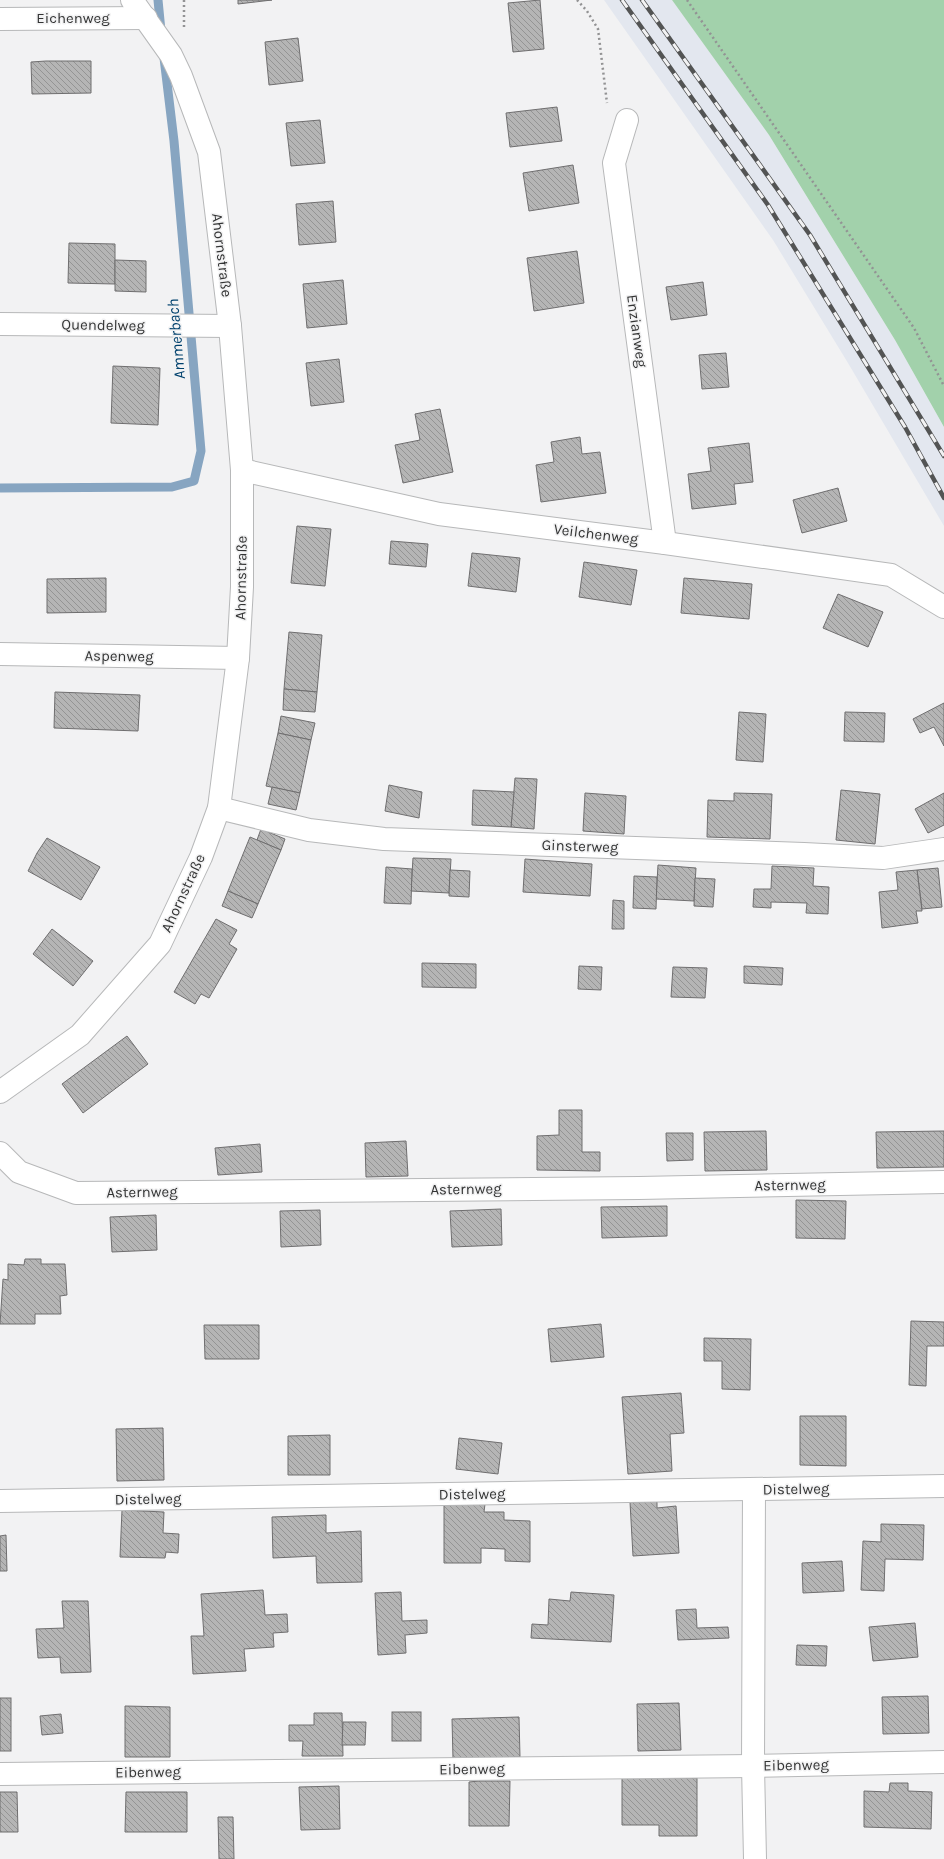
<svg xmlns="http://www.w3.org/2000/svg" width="944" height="1859" viewBox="0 0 944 1859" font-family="Karla,sans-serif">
	<defs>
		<pattern id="building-back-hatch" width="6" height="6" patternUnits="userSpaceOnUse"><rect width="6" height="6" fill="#b5b5b5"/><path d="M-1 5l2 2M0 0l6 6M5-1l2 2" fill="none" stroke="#949494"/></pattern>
	</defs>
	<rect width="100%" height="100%" fill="#f2f2f3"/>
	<path fill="#e3e7ef" d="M604,0H672L769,135L895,340L944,427V526L848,363L773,240Z"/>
	<path fill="#a2d1ab" d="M672,0H944V427L895,340L769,135Z"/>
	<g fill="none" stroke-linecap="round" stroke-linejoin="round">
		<g stroke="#87a5c1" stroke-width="9">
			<path d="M158,0L161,31"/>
			<path d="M0,488L172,487L194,481L201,451L174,141L164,58"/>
		</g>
	</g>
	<g fill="url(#building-back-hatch)" stroke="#6f6e6f">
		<path d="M238,0H272L238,4Z"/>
		<path d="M540,0L544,49L513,52L508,3Z"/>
		<path d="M298,38L303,81L269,85L265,42Z"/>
		<path d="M46,61H91V93L32,94L31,62Z"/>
		<path d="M557,107L562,141L510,147L506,113Z"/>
		<path d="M320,120L325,163L291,166L286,123Z"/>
		<path d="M573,165L579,203L529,211L523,173Z"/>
		<path d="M333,201L336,242L299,245L296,204Z"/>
		<path d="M69,243L115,244V284L68,283Z"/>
		<path d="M577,251L584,303L534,311L527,258Z"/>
		<path d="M115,260L146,261V292L115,291Z"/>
		<path d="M343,280L347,324L307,328L303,284Z"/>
		<path d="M703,282L707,315L671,320L666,287Z"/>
		<path d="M726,353L729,387L702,389L699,355Z"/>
		<path d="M339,359L344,402L311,406L306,363Z"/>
		<path d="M113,366L160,368L158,425L111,423Z"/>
		<path d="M440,409L453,472L403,483L395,445L420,440L415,414Z"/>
		<path d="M580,437L582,454L600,452L606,493L541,502L536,465L554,462L551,442Z"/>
		<path d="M749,443L753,482L734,484L736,504L692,509L688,474L711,471L708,448Z"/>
		<path d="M838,488L847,521L802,533L793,500Z"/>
		<path d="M297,526L331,529L325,586L291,583Z"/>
		<path d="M391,541L428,544L426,567L389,564Z"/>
		<path d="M472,553L520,558L516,592L468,586Z"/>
		<path d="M584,562L637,570L631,605L579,597Z"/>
		<path d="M106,578V612L47,613V579Z"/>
		<path d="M684,578L752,584L749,619L681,613Z"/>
		<path d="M838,594L883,612L868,647L823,628Z"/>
		<path d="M289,632L322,635L317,692L284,689Z"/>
		<path d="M284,689L317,692L315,712L283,710Z"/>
		<path d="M55,692L140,695L138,731L54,728Z"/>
		<path d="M944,703V746L934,727L920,733L913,719Z"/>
		<path d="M739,712L766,714L763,762L736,760Z"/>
		<path d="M845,712L885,713L884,742L844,741Z"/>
		<path d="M281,716L315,723L311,740L278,733Z"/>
		<path d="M278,733L311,740L300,793L266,786Z"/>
		<path d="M515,778L537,779L534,829L511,827Z"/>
		<path d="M389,785L422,792L419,818L385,811Z"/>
		<path d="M272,787L300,793L296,810L268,804Z"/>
		<path d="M473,790L514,792L511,827L472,825Z"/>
		<path d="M841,790L880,794L875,844L836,840Z"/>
		<path d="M585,793L626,796L624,834L583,831Z"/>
		<path d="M734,793L772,794L770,839L707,837L708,800L734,801Z"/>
		<path d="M944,793V825L928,833L915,809Z"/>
		<path d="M261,829L285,839L281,850L257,840Z"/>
		<path d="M250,837L281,850L258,904L228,891Z"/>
		<path d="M47,838L100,867L81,900L28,871L37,853Z"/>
		<path d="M413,858L451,859L449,893L411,891Z"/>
		<path d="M525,859L592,864L590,896L523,892Z"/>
		<path d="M658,865L696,868L694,901L656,899Z"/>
		<path d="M772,866L814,868L813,886L829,887L828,914L806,913L807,903L771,902V908L753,907L754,889H771Z"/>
		<path d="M386,867L412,869L411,904L384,903Z"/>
		<path d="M938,868L942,907L922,909L917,870Z"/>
		<path d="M450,870L470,871L469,897L449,896Z"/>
		<path d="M917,870L922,911H916L918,923L882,928L879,892L898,890L896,872Z"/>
		<path d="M634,876L657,877L656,909L633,908Z"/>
		<path d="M695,878L715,879L713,907L694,906Z"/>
		<path d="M228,891L258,904L252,918L222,906Z"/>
		<path d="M613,900L624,901V929H612Z"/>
		<path d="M216,919L237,930L229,944L237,949L209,998L201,994L195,1004L174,992Z"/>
		<path d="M52,929L93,961L73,986L33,954Z"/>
		<path d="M422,963L476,964V988L422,987Z"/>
		<path d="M579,966L602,967L601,990L578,989Z"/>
		<path d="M744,966L783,968L782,985L744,983Z"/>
		<path d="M673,967L707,968L705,998L671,997Z"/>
		<path d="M127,1036L148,1064L83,1113L62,1084Z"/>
		<path d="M559,1110H582V1152H600V1171L537,1170V1136L559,1135Z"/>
		<path d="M766,1131L767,1170L705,1171L704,1132Z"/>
		<path d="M944,1131V1167L877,1168L876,1132Z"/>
		<path d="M666,1133H693V1160L667,1161Z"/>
		<path d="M406,1141L408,1176L366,1177L365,1143Z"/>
		<path d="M260,1144L262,1172L218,1175L215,1148Z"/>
		<path d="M796,1200L846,1201L845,1239L796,1238Z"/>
		<path d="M667,1206V1236L602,1238L601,1207Z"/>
		<path d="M501,1209L502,1245L452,1247L450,1211Z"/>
		<path d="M320,1210L321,1245L281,1247L280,1211Z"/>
		<path d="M156,1215L157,1250L112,1252L110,1217Z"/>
		<path d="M25,1259H41V1264H65L67,1295L60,1296L61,1314H35V1324H0L3,1279L8,1280V1264L24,1265Z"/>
		<path d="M911,1321L944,1322V1346H927L926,1386L909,1385Z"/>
		<path d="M601,1324L604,1357L551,1362L548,1329Z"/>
		<path d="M204,1325H259V1359H205Z"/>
		<path d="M704,1338L751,1339L750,1390L722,1389V1361H704Z"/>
		<path d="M681,1393L684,1433L670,1434L672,1471L628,1474L622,1397Z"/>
		<path d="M800,1416H846V1466L800,1465Z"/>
		<path d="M163,1428L164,1480L117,1481L116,1429Z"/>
		<path d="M330,1435V1475H288V1436Z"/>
		<path d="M459,1438L502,1443L498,1474L456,1469Z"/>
		<path d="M657,1501V1508L676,1506L679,1553L633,1556L630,1502Z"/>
		<path d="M444,1503L485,1504L484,1512H504V1520L530,1521V1562L505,1561V1549L481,1548V1563H444Z"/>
		<path d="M122,1510L164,1512L163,1533L179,1534L178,1553L166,1552L165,1558L120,1557Z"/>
		<path d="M326,1515V1533L361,1531L362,1582L317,1583L316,1556L273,1558L272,1517Z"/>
		<path d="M881,1524L924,1525L923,1560L885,1559L884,1591L861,1590L863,1541L881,1542Z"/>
		<path d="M6,1535L7,1571H0V1536Z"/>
		<path d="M842,1561L844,1591L803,1593L802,1563Z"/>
		<path d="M263,1590L265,1615L287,1614L288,1632L273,1633L274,1647L244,1649L246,1671L193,1674L191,1636H204L201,1594Z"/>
		<path d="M401,1592L402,1621L427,1620V1633L405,1635L406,1653L378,1655L375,1593Z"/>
		<path d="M571,1592L614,1595L611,1642L531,1638L532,1624L548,1625L549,1599L570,1601Z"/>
		<path d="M62,1601H88L91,1672L61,1673L60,1657L38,1658L36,1629L64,1628Z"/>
		<path d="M696,1609L697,1628L728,1627L729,1638L678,1640L676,1610Z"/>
		<path d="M915,1623L918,1657L873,1661L869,1627Z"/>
		<path d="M797,1645L827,1646L826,1666L796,1665Z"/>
		<path d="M928,1696L929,1733L883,1734L882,1697Z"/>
		<rect x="0" y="1698" width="11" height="53"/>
		<path d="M679,1703L681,1750L638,1751L637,1704Z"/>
		<path d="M125,1706L170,1707V1757H125Z"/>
		<rect x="392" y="1712" width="29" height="29"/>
		<path d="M314,1713H342L343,1756H302L303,1741H289V1725H314Z"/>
		<path d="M61,1714L63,1733L42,1735L40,1716Z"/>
		<path d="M519,1717L520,1757L453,1759L452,1719Z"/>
		<path d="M343,1722H366L365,1745H342Z"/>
		<path d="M622,1777L697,1778V1836H659V1825H622Z"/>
		<path d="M479,1781H510L509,1826H469V1782Z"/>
		<path d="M890,1783H908V1791L932,1792L931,1829L864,1827V1791L889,1792Z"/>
		<path d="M339,1786L340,1829L301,1830L299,1787Z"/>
		<path d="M0,1792H17L18,1832H0Z"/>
		<path d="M126,1792H187V1832H125Z"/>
		<path d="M218,1817H233L234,1859H219Z"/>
	</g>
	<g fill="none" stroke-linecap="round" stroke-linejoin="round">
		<defs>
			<g id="minor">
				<path d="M0,19L146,18"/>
				<path d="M627,120L614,163L665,543"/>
				<path d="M0,324L230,326"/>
				<path d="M242,470L439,514L665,543L891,575L944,607"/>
				<path d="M0,654L238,658"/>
				<path d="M219,808L309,830L384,839L804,854L883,858L944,849"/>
				<path d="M0,1092L80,1035L160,944L201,857L219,808L238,658L242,587V470L230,326L209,152L181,76L171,55L132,0"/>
				<path d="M0,1153L19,1172L76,1193L639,1188L944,1182"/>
				<path d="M754,1490L753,1766L755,1859"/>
				<path d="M0,1501L944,1486"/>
				<path d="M0,1774L753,1766L944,1762"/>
			</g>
		</defs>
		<use href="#minor" stroke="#b7b8b9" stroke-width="24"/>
		<g stroke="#939394" stroke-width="2.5" stroke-dasharray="2 3" stroke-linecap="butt">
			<path d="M184,0V28"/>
			<path d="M577,0L587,11L598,29L607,103"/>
			<path d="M687,0L914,328L944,386"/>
		</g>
		<use href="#minor" stroke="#fff" stroke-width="22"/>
		<defs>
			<g id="rail">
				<path d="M622,0L768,205L905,427L944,498"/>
				<path d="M642,0L810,235L944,456"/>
			</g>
		</defs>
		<use href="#rail" stroke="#535454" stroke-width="4.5"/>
		<use href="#rail" stroke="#f2f2f3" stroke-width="3" stroke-dasharray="9" stroke-linecap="butt"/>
	</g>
	<g text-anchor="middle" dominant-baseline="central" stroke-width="3" stroke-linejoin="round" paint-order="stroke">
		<g font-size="15" fill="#333434" stroke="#f2f2f3">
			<text x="73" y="18">Eichenweg</text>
			<text transform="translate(222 255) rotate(83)">Ahornstraße</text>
			<text transform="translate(103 325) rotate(1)">Quendelweg</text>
			<text transform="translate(637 331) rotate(82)">Enzianweg</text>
			<text transform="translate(596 534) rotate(7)">Veilchenweg</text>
			<text transform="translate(241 578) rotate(-89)">Ahornstraße</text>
			<text transform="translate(119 656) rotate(1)">Aspenweg</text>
			<text transform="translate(580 846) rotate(2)">Ginsterweg</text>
			<text transform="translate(183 893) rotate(-65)">Ahornstraße</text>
			<text transform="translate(790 1185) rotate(-1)">Asternweg</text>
			<text transform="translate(466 1189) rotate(-1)">Asternweg</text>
			<text transform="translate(142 1192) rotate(-1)">Asternweg</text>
			<text transform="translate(796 1489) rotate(-1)">Distelweg</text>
			<text transform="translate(472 1494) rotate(-1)">Distelweg</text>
			<text transform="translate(148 1499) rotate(-1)">Distelweg</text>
			<text transform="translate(796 1765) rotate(-1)">Eibenweg</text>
			<text transform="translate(472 1769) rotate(-1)">Eibenweg</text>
			<text transform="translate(148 1772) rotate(-1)">Eibenweg</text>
		</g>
		<g font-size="16" font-style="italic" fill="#00416d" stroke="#f2f2f3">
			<text transform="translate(176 339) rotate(-95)">Ammerbach</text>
		</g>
	</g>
</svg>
